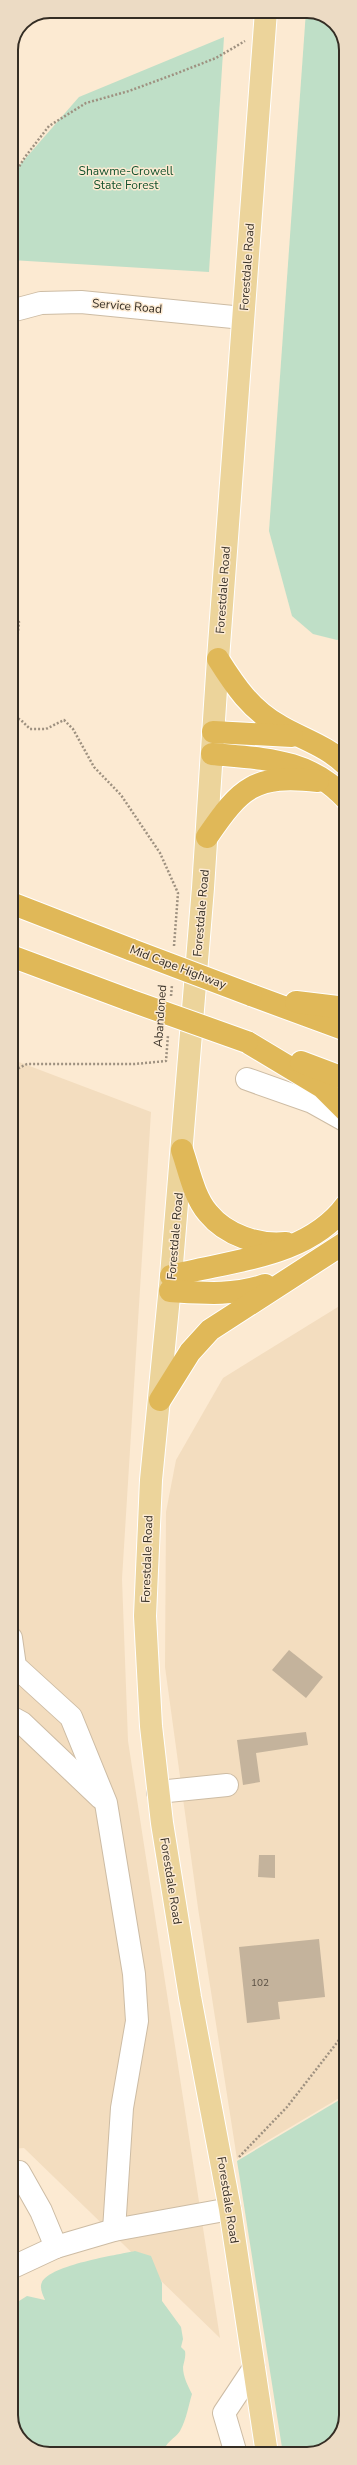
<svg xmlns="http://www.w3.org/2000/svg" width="357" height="2465" viewBox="0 0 357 2465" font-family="'Nunito Sans',sans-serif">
	<rect width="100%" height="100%" fill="#fcead2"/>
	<g fill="#f3ddbf">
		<path d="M11,1059L151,1112L122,1579L128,1741L220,2338L24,2148L11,2149Z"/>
		<path d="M346,1302V2094L237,2159L198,1908L165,1667L166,1512L176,1460L223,1378Z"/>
	</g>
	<g fill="#bfdfc7">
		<path d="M306,11C329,11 337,27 346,45V637L337,640L313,634L292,616L269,531Z"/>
		<path d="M224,37L209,272L11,260V175L79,97Z"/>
		<path d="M346,2096V2415L336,2441L312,2454H283L237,2161Z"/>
		<path d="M135,2251L151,2256L162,2283V2301L181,2327L183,2339L181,2347L185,2351C186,2357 184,2362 183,2367C183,2377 188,2386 192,2394C188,2407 187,2418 180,2431C175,2439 163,2443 164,2454H45L23,2443L11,2420V2306L27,2296L45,2300C43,2295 39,2288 42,2282C51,2265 116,2255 135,2251Z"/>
	</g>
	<g fill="#c4b39c">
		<path d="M289,1650L323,1677L306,1698L272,1670Z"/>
		<path d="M306,1732L308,1745L256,1753L260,1782L243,1785L237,1740Z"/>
		<path d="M259,1855H275V1878L258,1877Z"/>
		<path d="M319,1939L325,1997L278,2002L280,2019L247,2023L239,1947Z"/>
	</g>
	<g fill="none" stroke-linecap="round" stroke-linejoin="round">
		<defs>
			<g id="minor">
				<path d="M11,311L41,303L81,302L243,318"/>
				<path d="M247,1079L312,1102L346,1121"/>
				<path d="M11,1638L15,1666L71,1717L106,1803L134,1974L137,2021L122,2108L114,2230"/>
				<path d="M11,1717L22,1723L101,1798"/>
				<path d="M158,1792L227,1785"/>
				<path d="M11,2173L19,2172L41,2211L56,2247"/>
				<path d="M11,2268L56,2247L114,2230L230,2209"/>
				<path d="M236,2454L224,2413L254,2368"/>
			</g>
			<path id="major" d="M266,11L218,659L203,888L171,1276L151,1480L145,1616L151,1726L162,1823L190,1997L230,2209L267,2454"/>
			<g id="highway">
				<path d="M218,659C235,686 251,710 280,726C302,739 327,746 346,765"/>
				<path d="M213,732L292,736"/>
				<path d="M212,754C263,759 309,758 346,799"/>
				<path d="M207,837C241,787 255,774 318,781"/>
				<path d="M11,903L132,950"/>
				<path d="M11,956L129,1000"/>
				<path d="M251,995L346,1030"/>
				<path d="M296,1002L346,1008"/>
				<path d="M247,1042L322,1087L346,1111"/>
				<path d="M301,1062L346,1079"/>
				<path d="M182,1150C189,1170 194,1197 208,1213C226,1235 258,1246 286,1243"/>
				<path d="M171,1276C231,1260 307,1258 346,1205"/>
				<path d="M170,1291C203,1293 233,1296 265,1285"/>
				<path d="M160,1400L190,1352L210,1330L346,1242"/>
			</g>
		</defs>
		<use href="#minor" stroke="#cdbca4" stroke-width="24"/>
		<use href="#major" stroke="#fff" stroke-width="24"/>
		<use href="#highway" stroke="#fff" stroke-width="24"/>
		<g stroke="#9e9180" stroke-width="2.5" stroke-dasharray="2 2" stroke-linecap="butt">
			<path d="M11,180L25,157L49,126L86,103L129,91L175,74L216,58L245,41"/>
			<path d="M11,617L19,622L15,660L11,670"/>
			<path d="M11,715L21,720L30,729H46L64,720L73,729L94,767L121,795L160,853L178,893L174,946"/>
			<path d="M171,996L172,985"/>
			<path d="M11,1072L27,1064H135L166,1061L168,1035"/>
			<path d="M239,2157L287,2107L346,2031"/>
		</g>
		<use href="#minor" stroke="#fff" stroke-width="22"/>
		<use href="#major" stroke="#ecd49b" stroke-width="22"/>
		<use href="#highway" stroke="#e0b858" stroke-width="22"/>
		<defs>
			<g id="highway-bridge">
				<path d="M132,950L251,995"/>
				<path d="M129,1000L247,1042"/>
			</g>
		</defs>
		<use href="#highway-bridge" stroke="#fff" stroke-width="24" stroke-linecap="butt"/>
		<use href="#highway-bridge" stroke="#e0b858" stroke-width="22"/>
	</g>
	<g text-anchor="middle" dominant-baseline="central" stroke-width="3" stroke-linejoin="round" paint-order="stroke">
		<g font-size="10" fill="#584e42">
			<text x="260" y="1983">102</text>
		</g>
		<g font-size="12" fill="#13522d" stroke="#fcead2">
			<text x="126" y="171">Shawme-Crowell<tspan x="126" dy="14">State Forest</tspan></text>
		</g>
		<g font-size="12" fill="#342d24" stroke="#fcead2">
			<text transform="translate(247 267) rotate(-86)">Forestdale Road</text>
			<text transform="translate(127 306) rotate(5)">Service Road</text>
			<text transform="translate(223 590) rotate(-86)">Forestdale Road</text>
			<text transform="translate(201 913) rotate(-85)">Forestdale Road</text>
			<text transform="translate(178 967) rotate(21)">Mid Cape Highway</text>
			<text transform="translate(160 1016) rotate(-86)">Abandoned</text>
			<text transform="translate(175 1236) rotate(-85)">Forestdale Road</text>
			<text transform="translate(147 1559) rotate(-88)">Forestdale Road</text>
			<text transform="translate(171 1881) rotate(81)">Forestdale Road</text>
			<text transform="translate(228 2200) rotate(81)">Forestdale Road</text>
		</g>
	</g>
	<path d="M0 0H357V2465H0ZM50 18H307A32 32 0 0 1 339 50V2415A32 32 0 0 1 307 2447H50A32 32 0 0 1 18 2415V50A32 32 0 0 1 50 18Z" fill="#ecdbc4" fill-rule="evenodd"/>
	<path fill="none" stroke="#342d24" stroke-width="2" d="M50 18H307A32 32 0 0 1 339 50V2415A32 32 0 0 1 307 2447H50A32 32 0 0 1 18 2415V50A32 32 0 0 1 50 18Z"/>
</svg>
